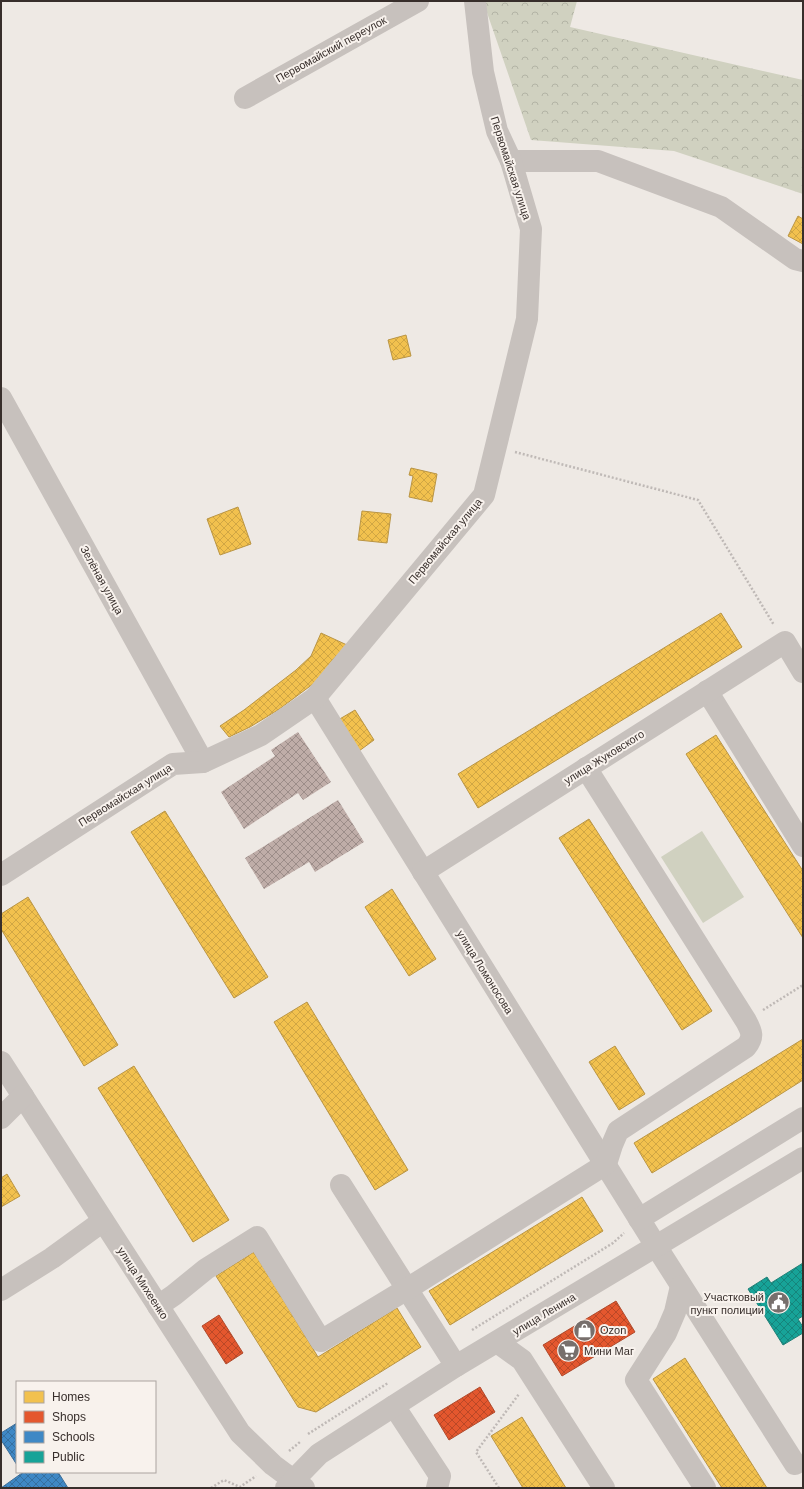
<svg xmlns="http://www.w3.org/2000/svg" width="804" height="1489" viewBox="0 0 804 1489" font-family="Arial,sans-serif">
	<defs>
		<pattern id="forest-crowns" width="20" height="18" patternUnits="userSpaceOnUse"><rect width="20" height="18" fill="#d0d1c0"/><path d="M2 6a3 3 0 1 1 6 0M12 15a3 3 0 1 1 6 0" fill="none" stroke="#b3b4a5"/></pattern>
		<pattern id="homes-cross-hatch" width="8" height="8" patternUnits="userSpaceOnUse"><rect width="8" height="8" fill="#f2c14e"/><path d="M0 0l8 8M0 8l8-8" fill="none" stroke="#d0a644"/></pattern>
		<pattern id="shops-cross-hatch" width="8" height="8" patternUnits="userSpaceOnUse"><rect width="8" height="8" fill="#e4572e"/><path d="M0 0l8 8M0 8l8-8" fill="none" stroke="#ba4827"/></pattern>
		<pattern id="schools-cross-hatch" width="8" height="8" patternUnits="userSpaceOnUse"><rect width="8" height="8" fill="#3f88c5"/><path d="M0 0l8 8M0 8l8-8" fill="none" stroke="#3670a0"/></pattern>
		<pattern id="public-cross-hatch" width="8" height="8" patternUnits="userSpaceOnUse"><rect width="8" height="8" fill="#17a398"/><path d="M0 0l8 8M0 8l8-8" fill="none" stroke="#16857c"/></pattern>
		<pattern id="building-cross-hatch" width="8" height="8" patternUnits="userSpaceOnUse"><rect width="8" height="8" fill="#bfada8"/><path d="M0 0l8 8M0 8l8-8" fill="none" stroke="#9c8d89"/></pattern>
	</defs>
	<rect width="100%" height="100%" fill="#eee9e4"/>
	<path fill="url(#forest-crowns)" d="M483,1H577L570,27L803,80V194L674,151L531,140Z"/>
	<path fill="#d0d1c0" d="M702,831L744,897L703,923L661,857Z"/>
	<g fill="url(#homes-cross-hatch)" stroke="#ba9544">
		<path d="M798,216L803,219V244L788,236Z"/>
		<path d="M406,335L411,356L393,360L388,340Z"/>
		<path d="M411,468L437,474L432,502L409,497L413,476L409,475Z"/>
		<path d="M238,507L251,544L220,555L207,519Z"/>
		<path d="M362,511L391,514L387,543L358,540Z"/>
		<path d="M721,613L742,647L478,808L458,774Z"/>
		<path d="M321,633L347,645L328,669L313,684L278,710L250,727L229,737L220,726L244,710L296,670L311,656Z"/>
		<path d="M355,710L374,740L359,751L338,720Z"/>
		<path d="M716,735L803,871V938L686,754Z"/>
		<path d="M165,811L268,977L234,998L131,832Z"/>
		<path d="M589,819L712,1011L682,1030L559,838Z"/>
		<path d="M392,889L436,959L409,976L365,907Z"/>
		<path d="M28,897L118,1045L84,1066L1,929V914Z"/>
		<path d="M307,1002L408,1170L375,1190L274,1022Z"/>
		<path d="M803,1039V1080L738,1121L652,1173L634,1143Z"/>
		<path d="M615,1046L645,1094L619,1110L589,1062Z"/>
		<path d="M134,1066L229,1220L193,1242L98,1088Z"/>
		<path d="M7,1174L20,1196L1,1207V1178Z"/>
		<path d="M582,1197L603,1231L450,1325L429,1291Z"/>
		<path d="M254,1252L318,1357L397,1308L421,1347L316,1412L298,1407L216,1276Z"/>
		<path d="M685,1358L767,1488H722L653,1379Z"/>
		<path d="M522,1417L566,1488H523L491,1436Z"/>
	</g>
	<g fill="url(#shops-cross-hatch)" stroke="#b04b2d">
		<path d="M616,1301L635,1332L562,1376L543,1345Z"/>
		<path d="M219,1315L243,1353L226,1364L202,1326Z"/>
		<path d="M480,1387L495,1412L449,1440L434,1415Z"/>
	</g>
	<g fill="url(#schools-cross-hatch)" stroke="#3d6d97">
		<path d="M17,1423V1465L1,1440V1433Z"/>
		<path d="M21,1472H58L68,1488H1L22,1473Z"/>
	</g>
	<path fill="url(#public-cross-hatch)" stroke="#218077" d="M803,1263V1316L798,1319L803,1327V1333L783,1345L748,1289L767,1277L771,1283Z"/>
	<g fill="url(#building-cross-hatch)">
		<path d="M298,732L331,782L303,800L298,793L244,829L221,792L275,756L271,750Z"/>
		<path d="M338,800L364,842L315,872L309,862L264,889L245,858Z"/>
	</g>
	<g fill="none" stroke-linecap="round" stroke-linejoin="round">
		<g stroke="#bfb9b6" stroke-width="2.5" stroke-dasharray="2 2" stroke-linecap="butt">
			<path d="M515,452L698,500L774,625"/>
			<path d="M763,1010L803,985"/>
			<path d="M472,1330L613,1243L624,1233"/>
			<path d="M308,1434L388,1383"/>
			<path d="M289,1451L300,1442"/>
			<path d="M211,1488L224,1480L240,1487L256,1476"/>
			<path d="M499,1488L476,1452L519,1394"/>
		</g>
		<g stroke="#c7c1bd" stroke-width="22">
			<path d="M245,98L418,1"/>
			<path d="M511,161H598L721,207L795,259L803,261"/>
			<path d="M1,398L203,762"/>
			<path d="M707,691L803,846"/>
			<path d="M315,698L656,1246L795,1464"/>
			<path d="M423,872L785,642L803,672"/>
			<path d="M1,875L173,764L203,762L261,735L315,698L484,495L527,319L531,229L511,161L497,131L483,72L475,1"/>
			<path d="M1,1062L240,1433L273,1465L304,1488"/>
			<path d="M1,1118L23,1096"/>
			<path d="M341,1185L456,1366"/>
			<path d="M639,1219L803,1118"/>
			<path d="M681,1286L675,1312L666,1333L636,1380L705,1488"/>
			<path d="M1,1290L52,1258L103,1221"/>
			<path d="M158,1306L174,1295L206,1269L257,1237L321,1341L407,1289L606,1164L612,1145L618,1131L746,1047C754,1037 752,1032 746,1021L586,768"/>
			<path d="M497,1342L522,1360L604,1488"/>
			<path d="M394,1406L440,1476L437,1488"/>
			<path d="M286,1488L319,1454L456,1366L803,1158"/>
		</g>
	</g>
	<defs>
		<symbol id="civic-disc" viewBox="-11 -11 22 22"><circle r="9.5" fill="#776f6c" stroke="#f8f2ed"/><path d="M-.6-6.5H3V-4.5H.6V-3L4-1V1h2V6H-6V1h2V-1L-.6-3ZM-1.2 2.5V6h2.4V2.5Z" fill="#fff"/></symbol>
		<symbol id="shop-disc" viewBox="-11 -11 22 22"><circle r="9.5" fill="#776f6c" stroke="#f8f2ed"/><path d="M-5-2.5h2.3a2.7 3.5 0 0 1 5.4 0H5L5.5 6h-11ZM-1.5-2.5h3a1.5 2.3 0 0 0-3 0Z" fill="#fff"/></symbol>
		<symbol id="supermarket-disc" viewBox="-11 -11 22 22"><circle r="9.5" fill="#776f6c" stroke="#f8f2ed"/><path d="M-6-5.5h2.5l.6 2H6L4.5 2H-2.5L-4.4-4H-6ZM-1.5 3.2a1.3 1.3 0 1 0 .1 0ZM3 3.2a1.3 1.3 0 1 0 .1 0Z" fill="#fff"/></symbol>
	</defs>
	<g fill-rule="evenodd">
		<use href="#civic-disc" x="766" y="1290" width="25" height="25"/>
		<use href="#shop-disc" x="572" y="1318" width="25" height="25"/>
		<use href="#supermarket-disc" x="556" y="1338" width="25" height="25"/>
	</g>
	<g text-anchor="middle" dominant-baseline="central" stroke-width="4" stroke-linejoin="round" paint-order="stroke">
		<g font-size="11" fill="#372e2b" stroke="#f8f2ed">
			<text transform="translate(331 49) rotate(-29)">Первомайский переулок</text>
			<text transform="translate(511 168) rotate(72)">Первомайская улица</text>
			<text transform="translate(445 541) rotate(-50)">Первомайская улица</text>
			<text transform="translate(102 580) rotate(61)">Зелёная улица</text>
			<text transform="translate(604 757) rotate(-32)">улица Жуковского</text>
			<text transform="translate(125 795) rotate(-32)">Первомайская улица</text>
			<text transform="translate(485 972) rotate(58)">улица Ломоносова</text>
			<text transform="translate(143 1283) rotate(57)">улица Михеенко</text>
			<text transform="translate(544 1314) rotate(-31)">улица Ленина</text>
		</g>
		<g font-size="11" fill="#372e2b" stroke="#f8f2ed" text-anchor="start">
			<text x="764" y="1297" text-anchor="end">Участковый<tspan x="764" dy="13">пункт полиции</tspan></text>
			<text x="600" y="1330">Ozon</text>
			<text x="584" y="1351">Мини Маг</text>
		</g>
	</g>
	<rect width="804" height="1489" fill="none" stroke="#372e2b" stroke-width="4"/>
	<rect x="16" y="1381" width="140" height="92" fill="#f8f2ed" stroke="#aba49f"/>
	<rect x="24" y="1391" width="20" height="12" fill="#f2c14e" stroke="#aba49f"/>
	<text x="52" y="1401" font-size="12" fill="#372e2b">Homes</text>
	<rect x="24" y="1411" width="20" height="12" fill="#e4572e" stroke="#aba49f"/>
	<text x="52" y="1421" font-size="12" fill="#372e2b">Shops</text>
	<rect x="24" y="1431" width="20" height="12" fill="#3f88c5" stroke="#aba49f"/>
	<text x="52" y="1441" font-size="12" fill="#372e2b">Schools</text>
	<rect x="24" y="1451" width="20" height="12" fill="#17a398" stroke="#aba49f"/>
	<text x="52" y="1461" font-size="12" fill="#372e2b">Public</text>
</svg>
